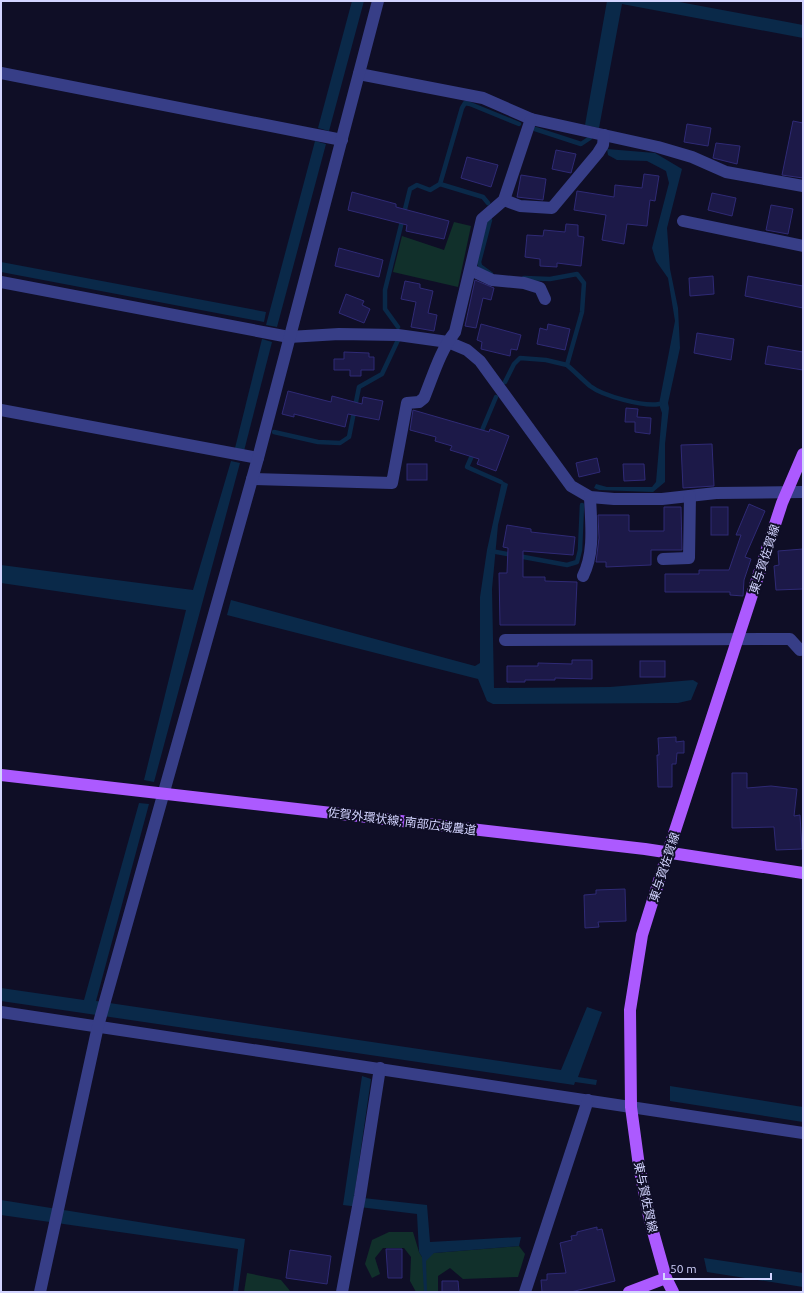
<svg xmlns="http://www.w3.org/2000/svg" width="804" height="1293" viewBox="0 0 804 1293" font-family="Ubuntu,'Noto Sans JP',sans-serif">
	<rect width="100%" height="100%" fill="#0f0e26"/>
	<g fill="#11302b">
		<path d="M454,222L471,226L458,287L393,272L402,236L444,250Z"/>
		<path d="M389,1232H413L419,1252L422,1257L434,1253L519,1246L525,1254L518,1277L463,1279L450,1268L438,1276V1292H416L410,1281L411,1257L404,1248H383L375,1258L380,1274L372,1278L365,1264L372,1240Z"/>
		<path d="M247,1273L281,1280L291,1292H244Z"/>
	</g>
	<g fill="#0a2949">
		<path d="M352,1H364L329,131L318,128Z"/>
		<path d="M607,1H674L803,25V38L622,4L599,128L585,125Z"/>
		<path d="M315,141L326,144L277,327L266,325Z"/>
		<path d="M607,149L655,153L682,169L667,228L670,269L678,308L680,348L668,403L669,408L665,444V482L653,492L599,490L594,488L596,484L607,487H652L656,482L662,413L659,404L675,321L668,278L656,261L652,248L669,183L666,171L647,161L617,160L608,155Z"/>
		<path d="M1,262L266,312L264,322L1,272Z"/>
		<path d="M262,339L272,342L244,451L235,448Z"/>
		<path d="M231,461L240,463L154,782L144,780L186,610L1,583V565L193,590Z"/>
		<path d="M502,481L508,484L498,525L492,589L494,688L610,687L693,680L698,683L691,700L678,703L493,704L487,701L478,679L227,615L231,600L475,666L480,663V597L487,550Z"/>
		<path d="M139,803L149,804L96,1001L561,1070L587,1007L602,1012L578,1077L597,1080L596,1085L575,1082L574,1085L1,1001V988L84,1000Z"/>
		<path d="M362,1076L371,1079L354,1197L427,1205L430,1242L521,1237L519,1246L434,1253L426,1261L427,1292H424L422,1257L419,1252L417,1214L343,1205Z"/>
		<path d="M670,1086L803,1107V1122L670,1101Z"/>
		<path d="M1,1200L245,1239L238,1292H233L238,1249L1,1215Z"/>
		<path d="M704,1258L803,1273V1287L707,1272Z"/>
	</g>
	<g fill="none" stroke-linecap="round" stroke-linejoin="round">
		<g stroke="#0a2949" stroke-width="4.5">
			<path d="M535,129L581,144L590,138"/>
			<path d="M488,203L483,197L440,184L462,108L465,103L470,104L519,124"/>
			<path d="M490,220L479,262L480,266L491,274"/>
			<path d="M524,278L550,279L577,274L584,283L582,312L567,365C575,372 582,379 590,386C603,396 644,407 659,404"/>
			<path d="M398,327L385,309V290L410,189L417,185L430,190L440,184"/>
			<path d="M505,382L514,364L520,358L546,360L567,365"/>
			<path d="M274,432L318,442L340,443L349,437L359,387L382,374L398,340"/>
			<path d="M480,435L496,397"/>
			<path d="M474,451L467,467L501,482"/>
			<path d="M491,551L567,565L577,562L580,550L582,505"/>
		</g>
	</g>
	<g fill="#1c1948" stroke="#2f2a75">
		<path d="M793,121L803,123V178L782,175Z"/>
		<path d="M687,124L711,128L708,146L684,142Z"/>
		<path d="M716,143L740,146L737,164L713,158Z"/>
		<path d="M556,150L576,154L571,173L552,169Z"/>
		<path d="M467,157L498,165L491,187L461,178Z"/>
		<path d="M644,174L659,176L655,201L650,200L647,226L627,224L624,244L602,240L606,215L574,210L577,191L614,197L615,185L642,188Z"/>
		<path d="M521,175L546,179L543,200L517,197Z"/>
		<path d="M352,192L396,204V207L449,221L444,239L406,231L407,225L348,210Z"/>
		<path d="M712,193L736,198L732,216L708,210Z"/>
		<path d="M771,205L793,209L788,234L766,230Z"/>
		<path d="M566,224L578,225V236L584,237L581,266L557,263V267L540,266V259L525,257L527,235L543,236L544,230L565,232Z"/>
		<path d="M339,248L383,260L379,277L335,266Z"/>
		<path d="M713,276L714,294L690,296L689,278Z"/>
		<path d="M748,276L803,286V308L745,296Z"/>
		<path d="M475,280L494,288L491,300L483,298L476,328L465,326Z"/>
		<path d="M405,281L420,284V288L433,291L428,313L437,315L434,331L411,327L416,302L401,299Z"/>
		<path d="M346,294L364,301L362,305L370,309L364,323L339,313Z"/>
		<path d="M481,324L521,335L517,350L511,349L510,356L481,349L482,342L477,340Z"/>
		<path d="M548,324L570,329L565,350L537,344L540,328L547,330Z"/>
		<path d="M697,333L734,339L731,360L694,353Z"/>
		<path d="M768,346L803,352V370L765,364Z"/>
		<path d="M344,352L369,353V357H374V370H361V376H350V370H334V359H344Z"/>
		<path d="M288,391L331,402L332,396L362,404L363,397L383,401L379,420L348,414L345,427L294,414V417L282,414Z"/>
		<path d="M626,408L638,409L637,417L651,418L650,434L635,432V422H625Z"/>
		<path d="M413,410L489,432L490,429L509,436L496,471L477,464L479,459L450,450L452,446L435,441L436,437L410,430Z"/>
		<path d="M712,444L714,486L683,488L681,445Z"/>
		<path d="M597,458L600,472L579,477L576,463Z"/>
		<rect x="407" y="464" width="20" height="16"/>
		<path d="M623,464H644L645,480L624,481Z"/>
		<path d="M749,504L765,511L745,557L751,559L744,580L743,596L730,595V592H665V574H699V570H729L741,535H736Z"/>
		<path d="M664,507H681L682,550H651V565L606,567V562H596L599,538L598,515H629V531H664Z"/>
		<rect x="711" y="507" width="17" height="28"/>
		<path d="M507,525L531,529V532L575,537L573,555L523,551V577H545V581L577,582L575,625H500L499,573H507L508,548L503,547Z"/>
		<path d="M803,549V589L776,590L774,566L779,565L778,551Z"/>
		<path d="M572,660H592V679L555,678V680H525V682H507V666H538V663L572,664Z"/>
		<rect x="640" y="661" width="25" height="16"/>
		<path d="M676,737V742L684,741V753H677L676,764H672V787H658L657,755H659L658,738Z"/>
		<path d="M732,773H747V788L771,786L797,789L794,816L800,815L802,849L776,850L774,827L732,828Z"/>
		<path d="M625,889L626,921L598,922L599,927L585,928L584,895L596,894V890Z"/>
		<path d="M597,1227V1230L602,1229L615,1281L571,1292H542L541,1280H547V1274L566,1273L560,1243L572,1240L571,1236L577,1235V1232Z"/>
		<path d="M386,1249H402V1278H388Z"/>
		<path d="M290,1250L331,1256L327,1284L286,1278Z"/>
		<path d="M442,1281H458L459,1292H442Z"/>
	</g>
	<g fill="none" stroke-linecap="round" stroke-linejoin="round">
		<g stroke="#373e87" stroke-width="12">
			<path d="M1,73L342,140"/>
			<path d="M359,74L483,98L531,119L658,147L692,157L726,172L803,186"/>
			<path d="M504,200L520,206L552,208L598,153L603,145L604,135"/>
			<path d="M683,221L803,246"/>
			<path d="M471,270L492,280L524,283L540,288L545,299"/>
			<path d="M1,282L289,337L339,334L398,335L448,342L467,350L480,361L571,486L590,497L614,499H662L716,493L803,492"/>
			<path d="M1,410L258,458"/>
			<path d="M252,479L392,483L407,403L419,402L424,398C433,376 440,351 455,332L482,219L504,200L531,119"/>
			<path d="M663,559L689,558L690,496"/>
			<path d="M583,576C595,552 591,523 590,497"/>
			<path d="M505,640L790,639L800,650"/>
			<path d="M1,1012L803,1133"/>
			<path d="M40,1292L98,1026L258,458L378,1"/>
			<path d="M342,1292L360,1196L380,1068"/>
			<path d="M525,1292L588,1100"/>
		</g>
		<g stroke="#ac5aff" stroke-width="12">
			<path d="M1,775L645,849L803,873"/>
			<path d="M629,1292L666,1278"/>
			<path d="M673,1292L666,1278L650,1221L639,1166L631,1107L630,1010L642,935L668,852L782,503L803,454"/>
		</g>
	</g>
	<g text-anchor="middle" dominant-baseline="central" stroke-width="4" stroke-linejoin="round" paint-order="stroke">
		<g font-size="12" fill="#d3d4ff" stroke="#0f0e26">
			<text transform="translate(764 559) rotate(-72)">東与賀佐賀線</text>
			<text transform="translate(402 821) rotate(7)">佐賀外環状線; 南部広域農道</text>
			<text transform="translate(664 867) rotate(-72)">東与賀佐賀線</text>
			<text transform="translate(646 1197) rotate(78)">東与賀佐賀線</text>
		</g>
	</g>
	<rect width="804" height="1293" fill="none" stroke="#d3d4ff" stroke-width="4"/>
	<path d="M664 1273v6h107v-6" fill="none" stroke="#d3d4ff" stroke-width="2"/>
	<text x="670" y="1273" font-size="12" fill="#d3d4ff" stroke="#0f0e26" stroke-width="3" paint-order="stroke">50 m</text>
</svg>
